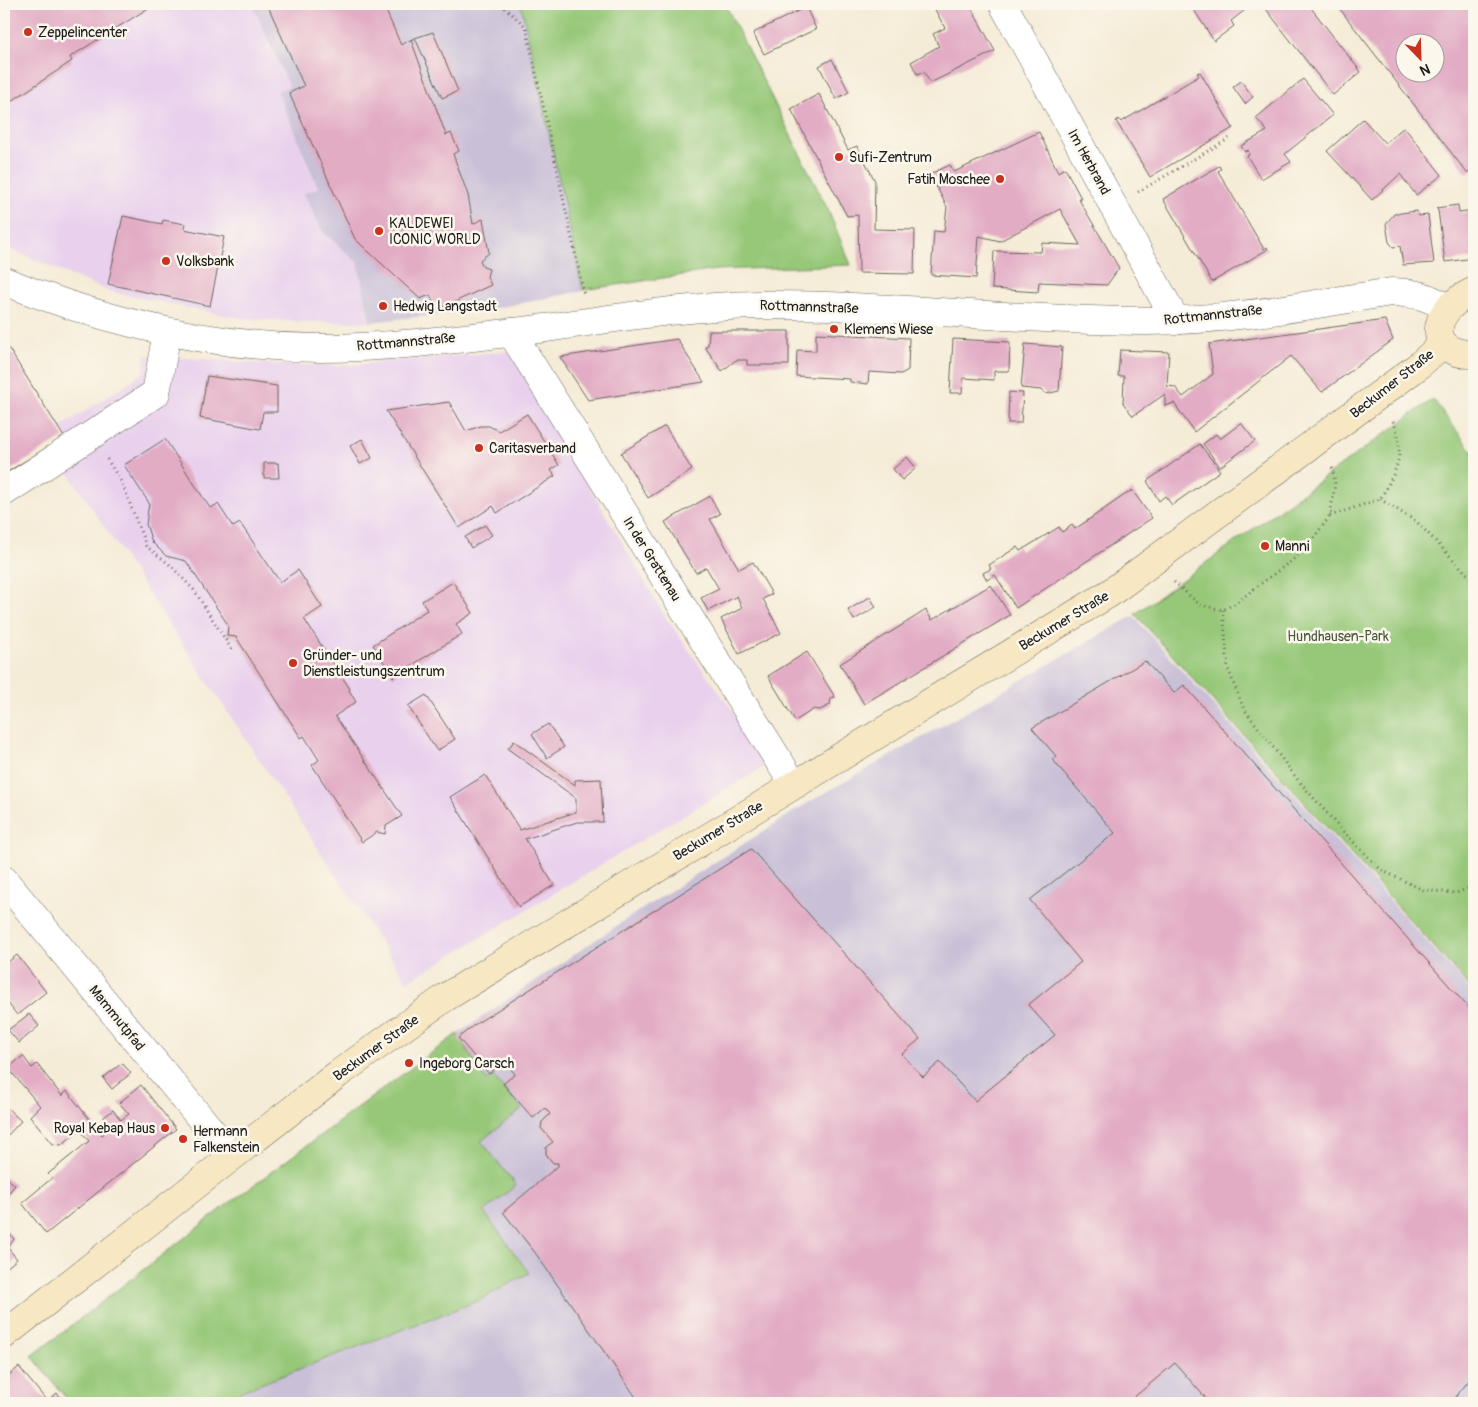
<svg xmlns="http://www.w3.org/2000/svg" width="1478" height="1407" viewBox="0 0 1478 1407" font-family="Pangolin,sans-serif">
	<rect width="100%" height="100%" fill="#fbf7ec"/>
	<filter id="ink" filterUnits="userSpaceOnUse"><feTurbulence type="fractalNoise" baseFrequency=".02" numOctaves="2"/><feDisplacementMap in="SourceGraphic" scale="10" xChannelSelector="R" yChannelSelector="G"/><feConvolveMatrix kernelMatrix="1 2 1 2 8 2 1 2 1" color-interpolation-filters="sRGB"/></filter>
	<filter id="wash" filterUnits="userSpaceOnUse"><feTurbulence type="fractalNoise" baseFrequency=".0096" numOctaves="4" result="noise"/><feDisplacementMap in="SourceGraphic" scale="20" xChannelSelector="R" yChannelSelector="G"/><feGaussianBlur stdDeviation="1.12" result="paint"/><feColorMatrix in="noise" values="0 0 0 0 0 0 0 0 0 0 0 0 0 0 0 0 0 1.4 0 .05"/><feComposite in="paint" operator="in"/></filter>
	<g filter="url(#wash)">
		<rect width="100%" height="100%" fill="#f5ecd7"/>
		<g fill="#e9d1ed">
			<path d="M4,4H252L289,87L277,91L318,189L304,193L322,231L358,263L370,322H306L238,318L108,291L4,247Z"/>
			<path d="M510,351L666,618L770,763L407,982L66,469L80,459L61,427L143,373L146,355L267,364L340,366Z"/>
		</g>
		<g fill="#c9bfd7">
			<path d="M252,4H521L583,291L491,309L370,322L358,263L322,231L304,193L318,188L277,91L289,86Z"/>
			<path d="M1133,616L1474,994V1403H69L32,1356L228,1204L457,1034L622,922L801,807Z"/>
		</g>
		<g fill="#96c878" stroke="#59724a">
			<path d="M521,4H725L828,210L851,265L716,270L583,290Z"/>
			<path d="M1433,399L1474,454V984L1471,988L1135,614Z"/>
			<path d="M457,1034L487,1081L493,1076L522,1109L481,1141L516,1185L484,1212L529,1273L480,1300L242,1391L225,1403H70L32,1356L228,1204Z"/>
		</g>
		<g id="blocks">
			<g fill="#e2acc5" fill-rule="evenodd">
				<path d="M9,4H155L70,57L72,61L4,106V7Z"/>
				<path d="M267,4H383L401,45L414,38L411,40L446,135L451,133L459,151L453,154L468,195L473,224L483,219L489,253L480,260L483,267L489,269L487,277L491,285L437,310L430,295L420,299L355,239L289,93L304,86Z"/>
				<path d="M932,4H969L995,51L930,83L924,72L917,74L911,62L939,46L933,34L945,28Z"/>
				<path d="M1190,4H1249L1250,6L1231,21L1234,26L1214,41Z"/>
				<path d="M1272,4H1308L1361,72L1333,95L1266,9Z"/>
				<path d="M1336,4H1474V168L1467,173ZM1406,42H1436V72H1406Z"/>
				<path d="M806,7L816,29L764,54L753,33Z"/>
				<path d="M433,32L458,91L442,98L415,38Z"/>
				<path d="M832,59L849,92L836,99L819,66Z"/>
				<path d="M1200,72L1233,128L1150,177L1116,121L1119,119L1121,122L1199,76L1197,73Z"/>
				<path d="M1303,79L1333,115L1285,154L1291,162L1261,179L1247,156L1249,155L1248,150L1245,152L1241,146L1267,131L1256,118Z"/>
				<path d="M1241,81L1253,97L1245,104L1233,87Z"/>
				<path d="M819,94L848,150L857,146L875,181L874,229L915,230L914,274L859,273L858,215L847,216L791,109Z"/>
				<path d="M1363,119L1385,143L1404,127L1442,175L1416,195L1400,174L1372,200L1327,151Z"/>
				<path d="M1039,132L1058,172L1065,168L1081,198H1078L1119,268L1107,285L1039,282L1038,292L992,289L994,251L1041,252L1042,243L1080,245L1060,209L1000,241L979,236L976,278L931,275L934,231L944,232L947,207L930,174L950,165L954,172Z"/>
				<path d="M1219,166L1221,169L1218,171L1264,249L1267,247L1268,249L1212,282L1163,199Z"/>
				<path d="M1458,205L1459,213L1474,211V258L1445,262L1438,210L1436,208Z"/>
				<path d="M1416,211L1419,216L1428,215L1434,263L1403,265L1400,246L1393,247L1389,242L1386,224L1394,214Z"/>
				<path d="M123,216L162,224L163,220L185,224L184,229L224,237L210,306L108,284Z"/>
				<path d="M1385,320L1393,340L1322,392L1291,356L1194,432L1174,403L1165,406V394L1133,416L1123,403L1124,376H1118L1120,350L1169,352L1167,386L1175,387L1183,397L1213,374L1209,344Z"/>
				<path d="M709,331H789V365H747V360H736L722,371L705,347L708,345Z"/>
				<path d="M816,333L909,338L908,370L901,374L869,372L868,384L850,382V379L796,376L797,350L816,351Z"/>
				<path d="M677,339L704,382L588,400L560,357Z"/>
				<path d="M953,339L1010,342L1009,371H994V380L963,378L962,393H950Z"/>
				<path d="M4,341L64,437L4,474Z"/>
				<path d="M1025,344L1062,347L1059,391L1046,394L1042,390L1021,388Z"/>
				<path d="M207,376L277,386V412H263L260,429L200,418Z"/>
				<path d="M1009,392L1023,393L1021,423H1008Z"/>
				<path d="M449,402L466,431L481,426H489L499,431L527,414L559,465L551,470L555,476L497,513L493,506L459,528L386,411Z"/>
				<path d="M1241,423L1255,441L1220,467L1203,444L1216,434L1220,439Z"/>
				<path d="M665,426L692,470L648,498L621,453Z"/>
				<path d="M165,439L210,508L218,504L233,527L240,523L280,582L298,570L322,607L304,619L350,689L349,690L356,702L335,716L402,816L386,826L385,834L377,832L362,842L312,765L319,760L304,736L301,738L236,637L227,636L228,625L186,561L166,556L152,542L146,524L149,503L124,465Z"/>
				<path d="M362,439L372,458L360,464L350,446Z"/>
				<path d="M1200,444L1220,471L1172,505L1165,496L1159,501L1147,481Z"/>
				<path d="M907,457L916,468L902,480L893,469Z"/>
				<path d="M264,463H278L279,478H264Z"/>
				<path d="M1132,490L1152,518L1016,608L995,575L987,580L983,573L991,569L989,565L1017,547L1020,551L1059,527L1062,532L1072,525L1075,529Z"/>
				<path d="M710,496L720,514L710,519L739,569L753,562L772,594L763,599L781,633L739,654L721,619L742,608L737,596L708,611L701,598L719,589L706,567L696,573L665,522Z"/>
				<path d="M485,525L492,535L471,548L465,537Z"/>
				<path d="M453,582L473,613L456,624L462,634L393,677L373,645L427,610L422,601Z"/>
				<path d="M991,585L1010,615L864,704L840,664L926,610L932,620Z"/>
				<path d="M870,597L876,607L854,620L848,610Z"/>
				<path d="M807,652L835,697L831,698L830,705L820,710L814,709L795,721L768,676Z"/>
				<path d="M1145,661L1174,693L1184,685L1474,1014V1374L1451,1403H1210L1175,1363L1127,1403H640L536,1254L503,1212L558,1166V1163H553L546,1154V1147L553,1142L541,1128L542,1122L550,1114L545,1108L533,1118L503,1084L515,1074L504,1061L489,1074L458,1038L474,1025L751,849L920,1039L902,1054L923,1077L940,1062L975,1101L1055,1035L1028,1005L1081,962L1030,900L1115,833L1052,759L1056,756L1032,728Z"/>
				<path d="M426,695L455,739L437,751L408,706Z"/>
				<path d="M548,724L564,747L547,758L532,734Z"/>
				<path d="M514,741L575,785V780L601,779L603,822H577L525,839L554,885L519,907L450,797L485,775L520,830L576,812V798L508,749Z"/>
				<path d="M17,955L46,992L17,1015L4,998V965Z"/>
				<path d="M29,1014L39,1026L19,1043L8,1030Z"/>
				<path d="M23,1056L32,1068L37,1064L62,1096L67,1091L102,1135L111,1128L103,1118L113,1110L121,1120L129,1114L119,1103L141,1085L176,1129L46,1234L22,1203L52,1178L48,1174L89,1141L80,1130L61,1145L53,1144L30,1116L40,1106L8,1068Z"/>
				<path d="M122,1063L131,1073L112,1089L103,1078Z"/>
				<path d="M4,1105L21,1121L7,1136L4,1132Z"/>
				<path d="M4,1176L15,1185L4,1199Z"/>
				<path d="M6,1229L14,1239L8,1248L17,1259L4,1270V1231Z"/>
				<path d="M19,1367L47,1401L57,1393L65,1403H4V1379Z"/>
			</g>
		</g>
	</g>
	<g filter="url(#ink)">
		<use href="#blocks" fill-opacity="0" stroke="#68655d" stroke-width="1"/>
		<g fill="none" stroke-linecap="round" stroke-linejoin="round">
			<defs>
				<g id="street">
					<path d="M1003,4L1176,321"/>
					<path d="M4,281C105,322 209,347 319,348C384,348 450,340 515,332C596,322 678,306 760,305C887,304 1013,321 1140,321C1224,322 1309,305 1391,292C1417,293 1426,296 1448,308"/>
					<path d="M511,332L794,785"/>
					<path d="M4,492L156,393L167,332"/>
					<path d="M4,880L232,1156"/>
				</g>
				<g id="secondary">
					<path d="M1474,291C1465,296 1454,301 1448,309C1427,334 1445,356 1474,354"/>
					<path d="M4,1335L338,1074L446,997L1110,593L1417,367L1443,344"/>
				</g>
			</defs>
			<use href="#street" stroke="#68655d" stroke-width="29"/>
			<use href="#secondary" stroke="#68655d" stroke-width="29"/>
			<g stroke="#68655d" stroke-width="3" stroke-dasharray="1 4" stroke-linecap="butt">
				<path d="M501,4L526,27L584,294"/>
				<path d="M1138,192L1230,138"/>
				<path d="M107,459L122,483L146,546L169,564L194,590L232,650"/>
				<path d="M1380,499L1417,522L1474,581"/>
				<path d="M1330,516L1380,499C1397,470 1407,452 1392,419"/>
				<path d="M1174,582L1200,605L1223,610L1234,604L1303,552L1330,516L1335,484L1332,465"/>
				<path d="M1223,610L1228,669L1244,709L1298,780L1339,827L1381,870L1423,890L1456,893L1474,886"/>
			</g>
			<use href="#street" stroke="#fff" stroke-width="28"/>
			<use href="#secondary" stroke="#f7e8c3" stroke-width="28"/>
		</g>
	</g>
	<g fill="#c8321e" stroke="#fbf7ec" stroke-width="2">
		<circle cx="28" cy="32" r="5"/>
		<circle cx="839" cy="157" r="5"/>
		<circle cx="1000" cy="179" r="5"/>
		<circle cx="379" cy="231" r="5"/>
		<circle cx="166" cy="261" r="5"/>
		<circle cx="383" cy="306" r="5"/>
		<circle cx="834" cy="329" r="5"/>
		<circle cx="479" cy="448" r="5"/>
		<circle cx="1265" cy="546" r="5"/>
		<circle cx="293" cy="663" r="5"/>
		<circle cx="409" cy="1063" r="5"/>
		<circle cx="165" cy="1128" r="5"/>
		<circle cx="183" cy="1139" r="5"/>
	</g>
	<g text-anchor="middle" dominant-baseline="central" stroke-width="5" stroke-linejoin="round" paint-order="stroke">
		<g font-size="14" fill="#1c1c1c" stroke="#fbf7ec" text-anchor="start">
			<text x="38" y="32">Zeppelincenter</text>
			<text x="849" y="157">Sufi-Zentrum</text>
			<text x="990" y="179" text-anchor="end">Fatih Moschee</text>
			<text x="389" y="223">KALDEWEI<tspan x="389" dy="16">ICONIC WORLD</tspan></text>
			<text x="176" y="261">Volksbank</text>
			<text x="393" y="306">Hedwig Langstadt</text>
			<text x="844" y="329">Klemens Wiese</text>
			<text x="489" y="448">Caritasverband</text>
			<text x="1275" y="546">Manni</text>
			<text x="303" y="655">Gründer- und<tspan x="303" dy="16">Dienstleistungszentrum</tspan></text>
			<text x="419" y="1063">Ingeborg Carsch</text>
			<text x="155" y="1128" text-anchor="end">Royal Kebap Haus</text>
			<text x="193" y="1131">Hermann<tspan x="193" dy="16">Falkenstein</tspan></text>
		</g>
		<g font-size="14" fill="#1c1c1c" stroke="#fbf7ec">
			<text transform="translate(1089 162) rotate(61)">Im Herbrand</text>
			<text transform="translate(809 307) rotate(2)">Rottmannstraße</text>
			<text transform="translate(1213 315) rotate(-6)">Rottmannstraße</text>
			<text transform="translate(406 342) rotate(-5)">Rottmannstraße</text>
			<text transform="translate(1392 384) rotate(-38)">Beckumer Straße</text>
			<text transform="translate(652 559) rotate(58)">In der Grattenau</text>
			<text transform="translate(1064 621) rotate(-31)">Beckumer Straße</text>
			<text transform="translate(718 831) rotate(-31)">Beckumer Straße</text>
			<text transform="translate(117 1018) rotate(51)">Mammutpfad</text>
			<text transform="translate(376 1048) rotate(-36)">Beckumer Straße</text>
		</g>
		<g font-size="14" fill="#47583c" stroke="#fbf7ec">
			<text x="1338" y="636">Hundhausen-Park</text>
		</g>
	</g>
	<rect width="1478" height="1407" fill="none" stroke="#fbf7ec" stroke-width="20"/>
	<g transform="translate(1420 58) rotate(157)"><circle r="24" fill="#fbf7ec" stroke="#a29f99"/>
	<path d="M0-4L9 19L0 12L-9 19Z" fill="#c8321e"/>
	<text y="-8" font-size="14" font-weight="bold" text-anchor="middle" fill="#1c1c1c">N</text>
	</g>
</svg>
